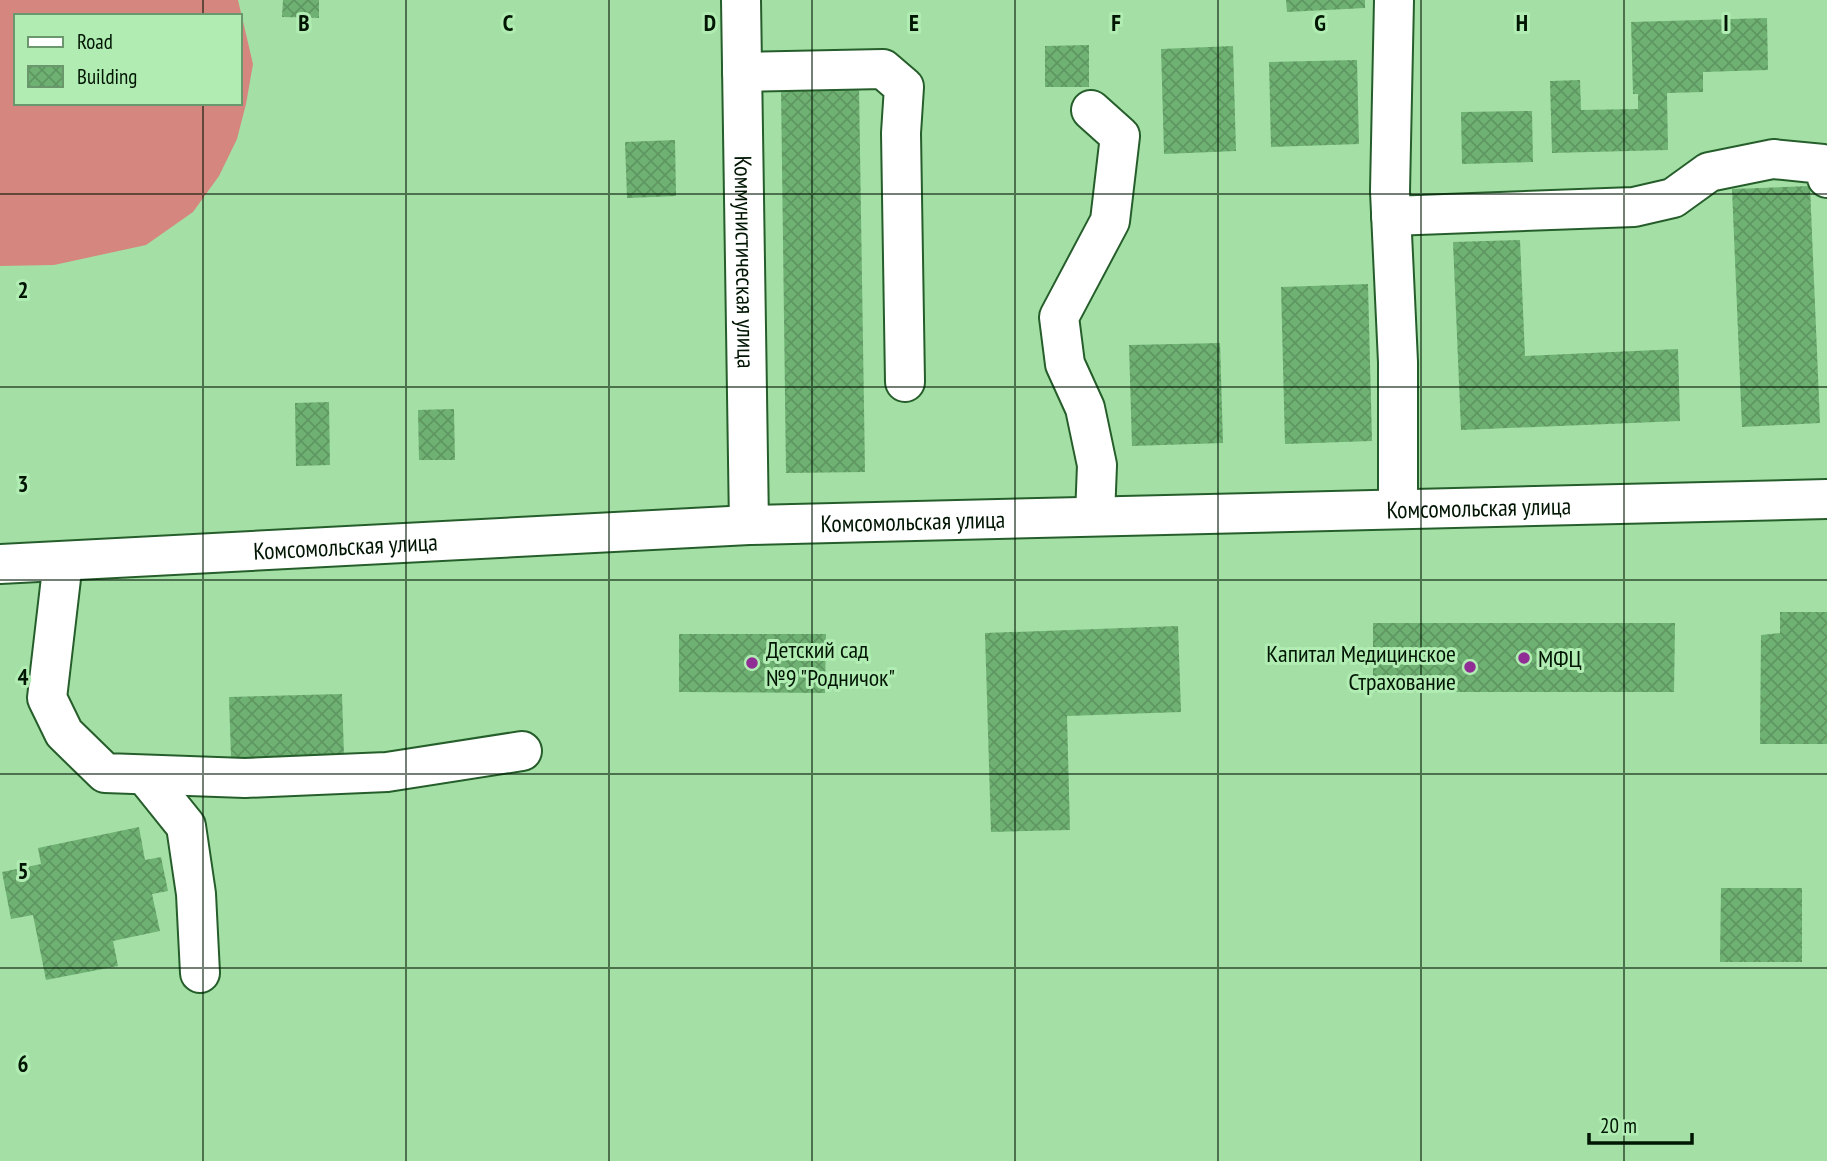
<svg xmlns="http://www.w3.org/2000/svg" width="1827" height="1161" viewBox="0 0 1827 1161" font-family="'PT Sans Narrow',sans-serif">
	<defs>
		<pattern id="building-cross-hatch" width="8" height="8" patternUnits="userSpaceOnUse" patternTransform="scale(1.75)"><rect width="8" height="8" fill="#6fb173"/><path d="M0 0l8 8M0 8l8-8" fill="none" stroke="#5e9762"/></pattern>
	</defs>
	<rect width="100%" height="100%" fill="#a4e0a6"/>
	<path fill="#d5867f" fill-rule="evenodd" d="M0,0H238L253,64L246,104L237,139L219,176L193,212L146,245L54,265L0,266ZM16,16H240V103H16Z"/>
	<g fill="url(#building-cross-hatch)">
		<path d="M283,0H319V18L282,17Z"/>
		<path d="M1286,0H1365V8L1287,12Z"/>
		<path d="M1767,18L1768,70L1703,72V92L1667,93L1668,150L1552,153L1550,81L1580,80L1581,110L1638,109V94H1633L1631,22Z"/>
		<path d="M1089,45V87H1045V46Z"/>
		<path d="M1233,46L1236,151L1164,154L1161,49Z"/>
		<path d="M1357,60L1359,144L1271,147L1269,62Z"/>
		<path d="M859,86L865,472L786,473L781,88Z"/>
		<path d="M1532,111L1533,162L1462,164L1461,112Z"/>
		<path d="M675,140L676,196L627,198L625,142Z"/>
		<path d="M1810,186L1820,423L1742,427L1732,189Z"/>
		<path d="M1520,240L1525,356L1678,349L1680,421L1461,430L1453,242Z"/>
		<path d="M1368,284L1372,441L1285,444L1281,287Z"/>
		<path d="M1220,343L1223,443L1132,446L1129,345Z"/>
		<path d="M329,402L330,465L296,466L295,403Z"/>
		<path d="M454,409L455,460H419L418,410Z"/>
		<path d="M1780,612H1827V744H1760L1761,635L1780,633Z"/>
		<path d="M1373,623H1675L1674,692H1373Z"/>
		<path d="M1178,626L1181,712L1067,716L1070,830L991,832L985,633Z"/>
		<path d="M679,634H826L825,693L679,692Z"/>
		<path d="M342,694L344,755L231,758L229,697Z"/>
		<path d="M139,827L145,860L161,857L168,891L152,894L160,931L113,941L118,966L46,980L33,915L11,919L2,872L41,864L38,848Z"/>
		<path d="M1721,888H1802V962H1720Z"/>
	</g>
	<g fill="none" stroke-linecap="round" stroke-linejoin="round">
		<defs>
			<g id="minor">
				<path id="s1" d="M741,0L749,525"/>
				<path d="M1394,0L1390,191L1398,362V509"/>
				<path d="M742,72L883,69L904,87L901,133L905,382"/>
				<path d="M1091,110L1120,136L1110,221L1059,317L1065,364L1085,408L1097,465L1095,516"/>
				<path d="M1391,216L1634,207L1673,198L1709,172L1773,159L1823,164L1827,178"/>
				<path d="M63,561L47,698L64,733L105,773L245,778L387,772L522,751"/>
				<path d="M145,775L186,826L196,894L200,973"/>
			</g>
			<g id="major">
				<path id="s2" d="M0,564L749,525L1827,499"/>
			</g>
		</defs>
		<use href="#minor" stroke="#265e2b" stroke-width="42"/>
		<use href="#major" stroke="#265e2b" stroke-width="42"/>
		<use href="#minor" stroke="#fff" stroke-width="38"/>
		<use href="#major" stroke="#fff" stroke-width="38"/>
	</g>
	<path fill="none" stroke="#011503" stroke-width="2" stroke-opacity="0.55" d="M203,0V16M406,0V1161M609,0V1161M812,0V1161M1015,0V1161M1218,0V1161M1421,0V1161M1624,0V1161M203,103V1161M0,194H1827M0,387H1827M0,580H1827M0,774H1827M0,968H1827"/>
	<g fill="#902e96" stroke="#b1edb3" stroke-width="2.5">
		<circle cx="1524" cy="658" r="7"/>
		<circle cx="752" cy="663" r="7"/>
		<circle cx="1470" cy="667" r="7"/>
	</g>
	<g text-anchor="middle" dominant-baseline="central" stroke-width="6" stroke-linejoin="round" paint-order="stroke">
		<g font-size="24" fill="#011503" stroke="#b1edb3">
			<text stroke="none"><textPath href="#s1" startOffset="262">Коммунистическая улица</textPath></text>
			<text stroke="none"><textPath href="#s2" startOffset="1480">Комсомольская улица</textPath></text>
			<text stroke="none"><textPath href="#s2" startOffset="914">Комсомольская улица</textPath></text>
			<text stroke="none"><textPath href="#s2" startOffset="346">Комсомольская улица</textPath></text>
		</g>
		<g font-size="24" fill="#011503" stroke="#b1edb3" text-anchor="start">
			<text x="766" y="649">Детский сад<tspan x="766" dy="28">№9 "Родничок"</tspan></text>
			<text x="1456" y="653" text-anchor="end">Капитал Медицинское<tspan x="1456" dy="28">Страхование</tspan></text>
			<text x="1538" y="658">МФЦ</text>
		</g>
	</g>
	<g font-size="23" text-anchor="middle" font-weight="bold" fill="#011503" stroke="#b1edb3" stroke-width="6" stroke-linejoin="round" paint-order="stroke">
		<text x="304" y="31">B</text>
		<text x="508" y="31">C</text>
		<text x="710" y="31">D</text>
		<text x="914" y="31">E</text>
		<text x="1116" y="31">F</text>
		<text x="1320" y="31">G</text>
		<text x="1522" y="31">H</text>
		<text x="1726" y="31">I</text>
		<text x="23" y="298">2</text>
		<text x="23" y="492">3</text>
		<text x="23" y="685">4</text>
		<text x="23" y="879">5</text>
		<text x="23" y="1072">6</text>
	</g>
	<rect x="14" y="14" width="228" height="91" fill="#b1edb3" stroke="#6b976d" stroke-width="2"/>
	<rect x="28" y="37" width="35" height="10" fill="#ffffff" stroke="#6b976d" stroke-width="2"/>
	<text x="77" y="49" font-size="21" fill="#011503">Road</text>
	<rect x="28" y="66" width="35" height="21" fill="url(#building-cross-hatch)" stroke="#6b976d" stroke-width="2"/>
	<text x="77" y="84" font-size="21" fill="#011503">Building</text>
	<path d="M1589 1133v10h103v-10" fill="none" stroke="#011503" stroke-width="3.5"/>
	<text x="1600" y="1133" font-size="21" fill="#011503" stroke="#b1edb3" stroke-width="5" paint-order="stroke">20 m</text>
</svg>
